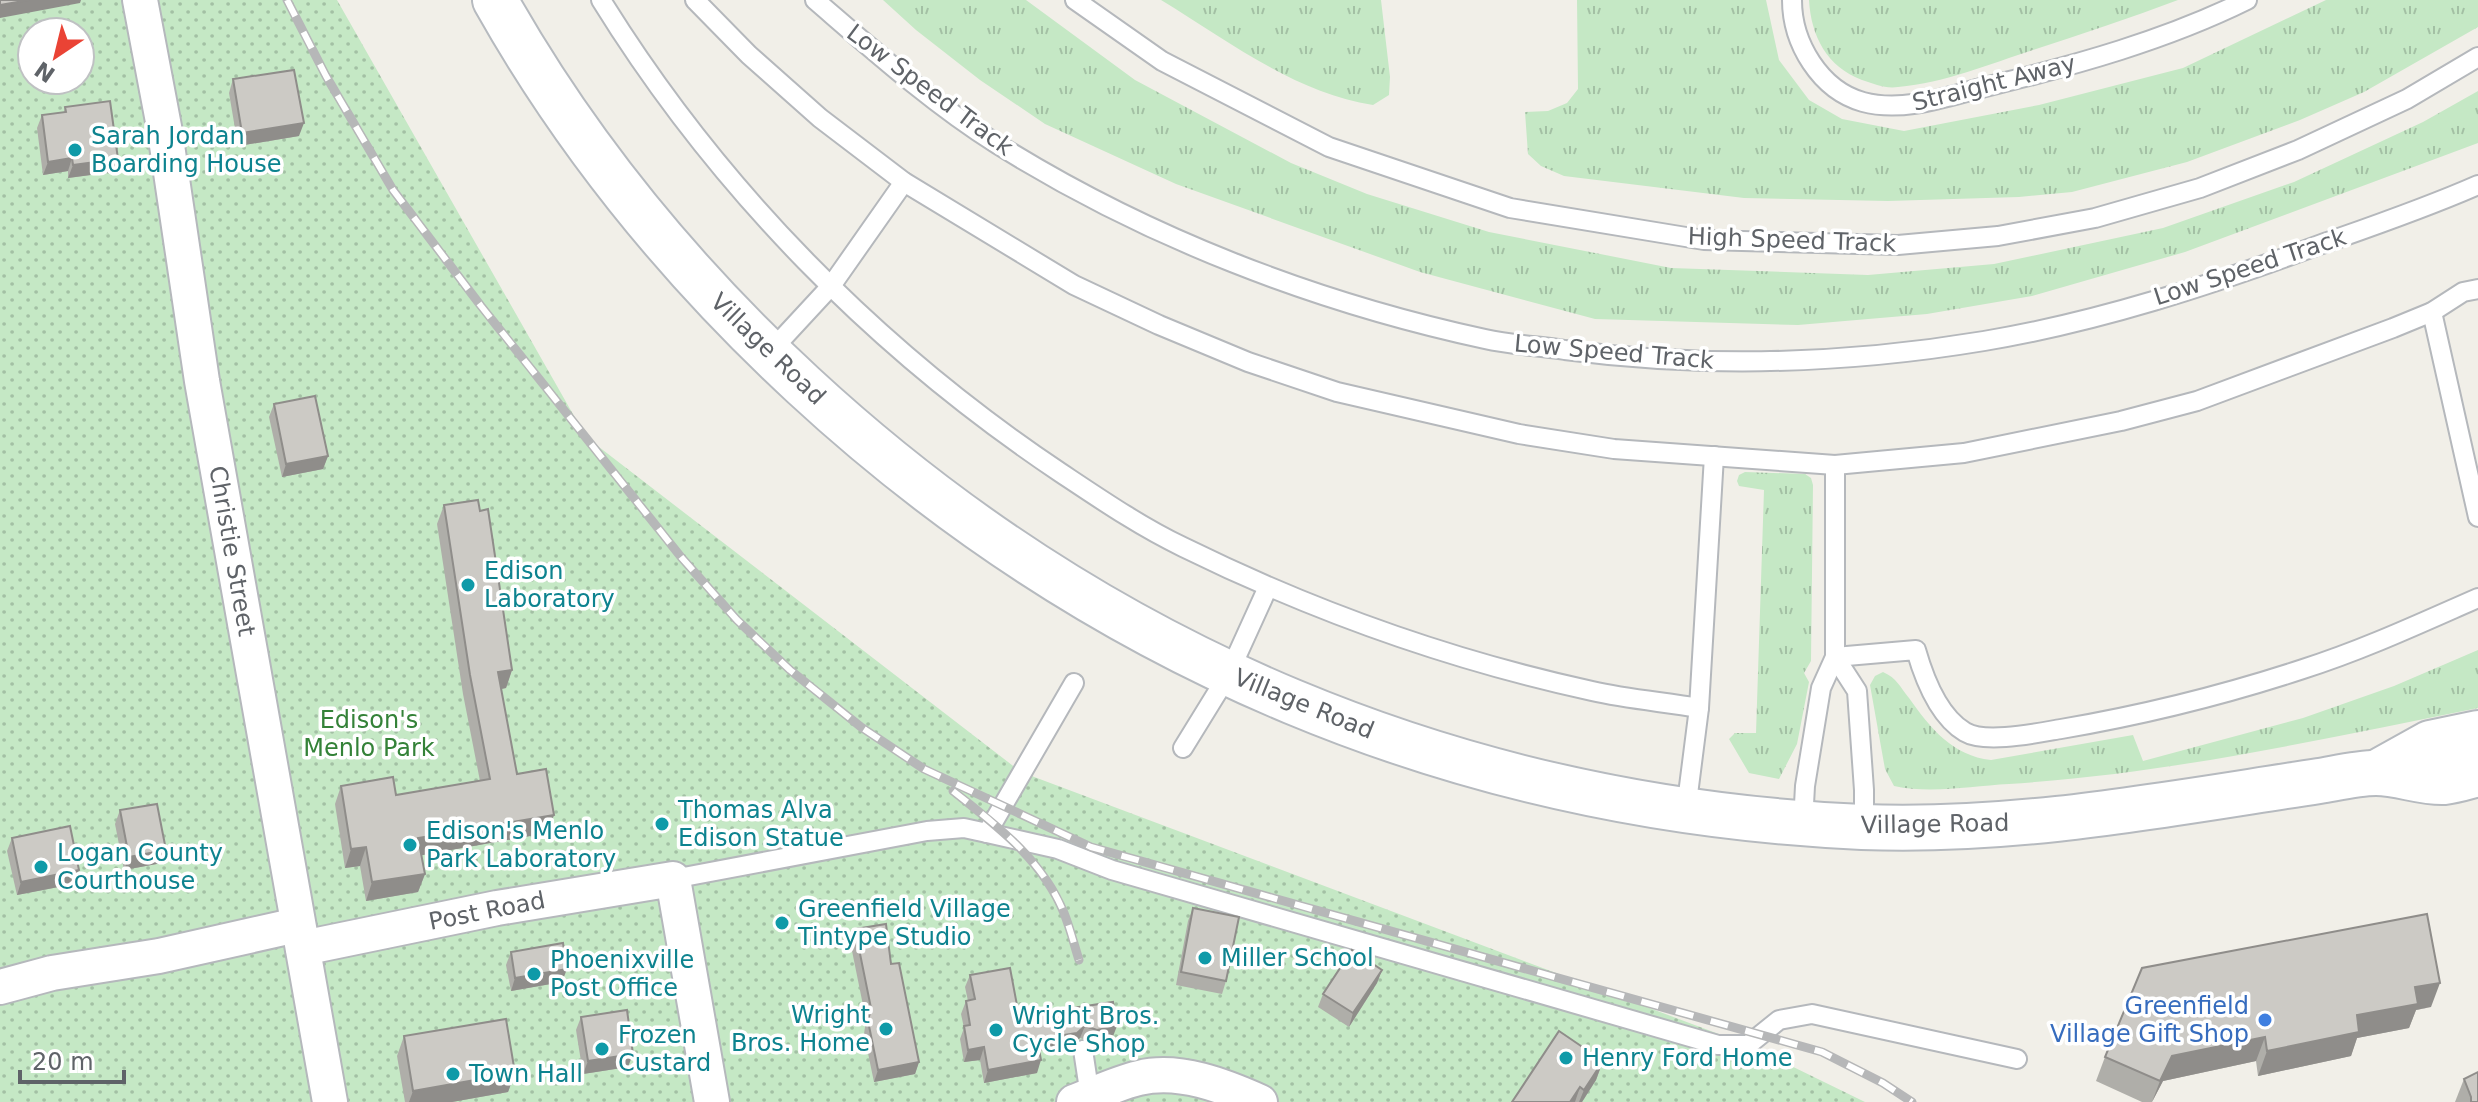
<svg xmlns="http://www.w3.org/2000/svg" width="2478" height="1102" viewBox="0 0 2478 1102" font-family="'DejaVu Sans',sans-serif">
	<defs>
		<pattern id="grass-tufts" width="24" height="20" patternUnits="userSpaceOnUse" patternTransform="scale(2)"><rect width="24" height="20" fill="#c5e8c5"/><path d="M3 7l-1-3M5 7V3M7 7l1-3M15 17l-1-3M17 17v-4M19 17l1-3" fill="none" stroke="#a3c0a4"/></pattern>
		<pattern id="park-dots" width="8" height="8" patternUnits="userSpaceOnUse" patternTransform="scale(2)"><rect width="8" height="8" fill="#c5e8c5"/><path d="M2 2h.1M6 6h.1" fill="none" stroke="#a3c0a4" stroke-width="1.8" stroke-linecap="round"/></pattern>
	</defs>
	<rect width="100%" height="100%" fill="#f1efe8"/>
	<g fill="url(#grass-tufts)">
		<path d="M883,0H1026L1135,80L1291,163L1367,194L1489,232L1671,268L1868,275L1994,264L2163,228L2294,182L2423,122L2478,91V143L2185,252L2032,296L1927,314L1798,325L1595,319L1420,272L1176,184L1045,124L980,80L916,30Z"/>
		<path d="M1161,0H1381L1390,77L1389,95L1373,105C1295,93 1227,40 1161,0Z"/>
		<path d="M1577,0H1766L1779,60L1809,100L1842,119L1904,131L2039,105L2183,68L2326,0H2478V27L2364,92L2300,120L2187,162L2072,192L2019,197L1888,201L1744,198L1564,176L1541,166L1528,154L1525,112L1548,111L1567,103L1578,89Z"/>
		<path d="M1809,0H2178C2130,18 2082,34 2033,50C1989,64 1945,83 1898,87C1886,89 1874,84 1862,80C1827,67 1811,36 1809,0Z"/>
		<path d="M1745,472L1805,474L1811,478L1813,485L1811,661L1804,673L1809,682L1797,744L1779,779L1749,773L1729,739L1735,733H1756L1764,490L1739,486L1737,481L1739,475Z"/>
		<path d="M2478,650V708C2323,739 2167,774 2009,784C1972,786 1931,794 1894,786L1885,769L1870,685L1875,676L1883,672C1897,678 1900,687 1909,698C1930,728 1953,756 1991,760L2133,735L2143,761L2303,718L2394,686Z"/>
	</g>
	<path fill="url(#park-dots)" fill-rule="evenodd" d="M0,0H337L586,437L1021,772L1748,1045L1865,1102H0ZM32,32H80V80H32Z"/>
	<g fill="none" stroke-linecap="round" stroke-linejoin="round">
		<defs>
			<g id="lane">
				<path d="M601,0C718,189 877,350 1061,473C1100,499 1141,527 1183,547C1313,611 1450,660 1592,691C1627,699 1664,702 1699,708"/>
				<path d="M695,0L749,55L820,118L904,182L1074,285L1159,325L1248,362L1337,392L1519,434L1614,449L1835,465L1964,453L2121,421L2197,401L2393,328L2432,312L2463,292L2478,289"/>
				<path d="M815,0C873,50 932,103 997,144C1146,237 1314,302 1485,339C1511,345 1539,346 1565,350C1704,368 1846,364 1984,341C2098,322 2211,285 2319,245C2373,226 2426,208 2478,185"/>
				<path d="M1075,0L1162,61L1329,147L1510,208L1704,240L1898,245L1998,236L2095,218L2200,188L2298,150L2407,99L2478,57"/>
				<path d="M1792,0C1792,43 1820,90 1863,102C1904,113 1949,96 1989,86C2076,65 2166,40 2247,0"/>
				<path d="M2432,312L2478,517"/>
				<path d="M769,353L831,286L904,182"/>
				<path d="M1835,657L1916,650C1924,678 1938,716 1965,732C1985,744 2037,733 2061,729C2143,715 2224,695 2303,669C2363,650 2421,623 2478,598"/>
				<path d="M1835,657L1857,691L1864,790V827"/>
				<path d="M1183,748L1228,675L1268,587"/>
				<path d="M1686,810L1699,708L1714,456"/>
				<path d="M1803,823L1805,786L1821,688L1835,657V465"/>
				<path d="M987,833L1074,683"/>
				<path d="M673,879L927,831L964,828L987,833L1058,849L1112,870L1718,1045H1748L1779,1020L1812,1014L2017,1059"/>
				<path d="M1083,1050L1090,1096"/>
			</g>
			<g id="street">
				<path d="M140,0L165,132L202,381L330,1102"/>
				<path d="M303,948L497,908L673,879L712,1102"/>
				<path d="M0,987L52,973L159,956L297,925"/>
				<path d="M1074,1102C1095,1094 1117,1083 1139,1078C1179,1068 1224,1086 1260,1102"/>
			</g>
			<g id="secondary">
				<path d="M495,0C576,144 682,273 803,385C1098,658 1460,809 1862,827C2017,833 2167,804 2319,781C2337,778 2358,773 2376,773C2399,773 2422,783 2444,782C2455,781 2467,777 2478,774"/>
				<path d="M2376,773L2430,743L2478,733"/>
			</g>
		</defs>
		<use href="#lane" stroke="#b5b8bc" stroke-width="22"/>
		<use href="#street" stroke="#b5b8bc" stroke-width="38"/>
		<use href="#secondary" stroke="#b6babf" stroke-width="48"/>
		<use href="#lane" stroke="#fff" stroke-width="18"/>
		<use href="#street" stroke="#fff" stroke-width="34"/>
		<use href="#secondary" stroke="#fff" stroke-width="44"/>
		<defs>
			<g id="rail">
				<path d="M287,0L326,76L393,190L481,306L681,557L737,620L790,670L861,727L924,769L1091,847L1822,1052L1883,1083L1912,1102"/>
				<path d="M953,791C997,826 1042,859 1064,913C1070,928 1074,944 1079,960"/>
			</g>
		</defs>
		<use href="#rail" stroke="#b6b7b8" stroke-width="9"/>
		<use href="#rail" stroke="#fff" stroke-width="6" stroke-dasharray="18" stroke-linecap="butt"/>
	</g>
	<g fill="#afaea9">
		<path d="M233,79L299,136L238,146L229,93Z"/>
		<path d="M65,107L113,172L68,178V171L43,175L37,128L42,115L64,112Z"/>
		<path d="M274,404L328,456L323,469L282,477L269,417Z"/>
		<path d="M444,505L512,670L506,688L501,689L517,774L554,815L547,833L421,855L425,874L418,892L366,901L360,866L345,868L335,804L341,786L396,795L480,781L463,694L437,524Z"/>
		<path d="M120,810L166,850L162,863L124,870L115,824Z"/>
		<path d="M12,838L74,884L17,895L7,851Z"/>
		<path d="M1193,908L1226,981L1222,994L1176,985L1188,921Z"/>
		<path d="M855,929L891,964L919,1062L915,1074L874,1082L864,1034L866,1020L850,941Z"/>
		<path d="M511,952L562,982L511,991L506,965Z"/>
		<path d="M1382,970L1377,983L1349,1027L1318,1007L1323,994Z"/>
		<path d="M970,975L1019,1016L1113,1002L1112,1039L1092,1042L1080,1038L1072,1045L1040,1050L1037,1073L984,1083L980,1060L964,1062L960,1039L964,1028L961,1014L966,1001H968L965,987Z"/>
		<path d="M2431,1007L2416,1010L2409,1028L2357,1038L2351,1056L2258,1076L2256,1061L2163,1081L2152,1102H2142L2096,1081L2105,1057Z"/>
		<path d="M581,1017L628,1067L583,1074L576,1030Z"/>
		<path d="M404,1036L515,1073L508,1092L452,1102H405L397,1056Z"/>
		<path d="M1603,1061L1596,1080L1582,1102H1512Z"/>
		<path d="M2464,1079L2478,1102H2455Z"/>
	</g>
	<g fill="#8f8d8a">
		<path d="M29,0H81L80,3L0,18V5Z"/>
		<path d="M304,123L299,136L238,146L242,133Z"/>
		<path d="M72,158L68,171L43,175L48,162Z"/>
		<path d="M118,159L113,172L68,178L73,165Z"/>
		<path d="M328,456L323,469L282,477L286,464Z"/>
		<path d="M512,670L506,688L491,691L498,672Z"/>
		<path d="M554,815L547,833L412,857L418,838Z"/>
		<path d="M366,847L360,866L345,868L351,849Z"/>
		<path d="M166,850L162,863L124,870L129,857Z"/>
		<path d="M79,870L74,884L17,895L21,882Z"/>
		<path d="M425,874L418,892L366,901L372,882Z"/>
		<path d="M567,969L562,982L511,991L515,978Z"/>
		<path d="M1382,970L1377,983L1349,1027L1353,1013Z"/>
		<path d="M2440,983L2431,1007L2416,1010L2409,1028L2357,1038L2351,1056L2258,1076L2267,1051L2357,1015L2415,987Z"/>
		<path d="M1085,1026L1080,1038L1072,1045L1033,1052L1037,1039Z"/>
		<path d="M1117,1026L1112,1039L1092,1042L1097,1030Z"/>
		<path d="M2265,1037L2256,1061L2163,1081L2152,1102L2160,1081L2172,1056Z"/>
		<path d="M984,1047L980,1060L964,1062L968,1050Z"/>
		<path d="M633,1054L628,1067L583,1074L588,1061Z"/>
		<path d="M1041,1060L1037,1073L984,1083L988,1070Z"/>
		<path d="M1603,1061L1596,1080L1582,1102H1579L1584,1090Z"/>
		<path d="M919,1062L915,1074L874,1082L878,1070Z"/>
		<path d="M515,1073L508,1092L452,1102H409L413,1091Z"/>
		<path d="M1580,1087L1575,1102H1570Z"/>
	</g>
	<g fill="#cccac5" stroke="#8f8d8a" stroke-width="2">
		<path d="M0,0H29L0,5Z"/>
		<path d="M294,70L304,123L242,133L233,79Z"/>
		<path d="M110,101L118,159L73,165L72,158L48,162L42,115L66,112L65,107Z"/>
		<path d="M315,396L328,456L286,464L274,404Z"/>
		<path d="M478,500L480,511L488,509L512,670L498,672L517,774L546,769L554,815L418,838L425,874L372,882L366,847L351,849L341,786L393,777L396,795L490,779L470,675L444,505Z"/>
		<path d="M157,804L166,850L129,857L120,810Z"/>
		<path d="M70,826L79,870L21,882L12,838Z"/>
		<path d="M1193,908L1239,917L1226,981L1181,972Z"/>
		<path d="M2427,914L2440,983L2415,987L2418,1004L2357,1015L2359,1032L2267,1051L2265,1037L2172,1056L2160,1081L2105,1057L2142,968Z"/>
		<path d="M886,924L891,964L899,963L919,1062L878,1070L868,1021L871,1008L855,929Z"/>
		<path d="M563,943L567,969L515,978L511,952Z"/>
		<path d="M1352,950L1382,970L1353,1013L1323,994Z"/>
		<path d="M1010,968L1019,1016L1113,1002L1117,1026L1097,1030L1085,1026L1077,1033L1037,1039L1041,1060L988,1070L984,1047L968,1050L964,1026L970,1025L966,1001L975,999L970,975Z"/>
		<path d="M627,1010L633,1054L588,1061L581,1017Z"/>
		<path d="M506,1019L515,1073L413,1091L404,1036Z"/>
		<path d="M1559,1031L1603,1061L1584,1090L1580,1087L1570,1102H1512Z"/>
		<path d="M2478,1072V1102H2471V1097L2464,1079Z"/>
	</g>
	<g fill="#0f9aa8" stroke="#fff" stroke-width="3">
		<circle cx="75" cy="150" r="8"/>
		<circle cx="468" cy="585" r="8"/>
		<circle cx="662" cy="824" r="8"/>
		<circle cx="410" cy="845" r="8"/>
		<circle cx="41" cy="867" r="8"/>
		<circle cx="782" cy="923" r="8"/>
		<circle cx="1205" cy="958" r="8"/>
		<circle cx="534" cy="974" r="8"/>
		<circle cx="886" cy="1029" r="8"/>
		<circle cx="996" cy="1030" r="8"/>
		<circle cx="602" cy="1049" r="8"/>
		<circle cx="1566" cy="1058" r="8"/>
		<circle cx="453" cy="1074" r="8"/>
	</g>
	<circle fill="#3f7fe0" stroke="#fff" stroke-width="3" cx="2265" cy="1020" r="8"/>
	<g text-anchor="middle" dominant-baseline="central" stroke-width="7" stroke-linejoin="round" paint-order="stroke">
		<g font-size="24" fill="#5f6368" stroke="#fff">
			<text transform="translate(1994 83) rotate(-14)">Straight Away</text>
			<text transform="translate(930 90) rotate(37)">Low Speed Track</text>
			<text transform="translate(1792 240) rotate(2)">High Speed Track</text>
			<text transform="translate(2250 267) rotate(-18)">Low Speed Track</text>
			<text transform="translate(768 349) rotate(44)">Village Road</text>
			<text transform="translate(1614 352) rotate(5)">Low Speed Track</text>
			<text transform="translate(232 551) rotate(80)">Christie Street</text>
			<text transform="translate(1304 704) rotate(22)">Village Road</text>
			<text transform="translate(1935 824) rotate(-1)">Village Road</text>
			<text transform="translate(487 911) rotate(-11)">Post Road</text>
		</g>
		<g font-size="24" fill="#0d838f" stroke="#fff" text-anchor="start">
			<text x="91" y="136">Sarah Jordan<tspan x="91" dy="28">Boarding House</tspan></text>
			<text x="484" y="571">Edison<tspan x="484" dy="28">Laboratory</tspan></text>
			<text x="678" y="810">Thomas Alva<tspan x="678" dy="28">Edison Statue</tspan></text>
			<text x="426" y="831">Edison's Menlo<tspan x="426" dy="28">Park Laboratory</tspan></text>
			<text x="57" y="853">Logan County<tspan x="57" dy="28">Courthouse</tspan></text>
			<text x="798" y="909">Greenfield Village<tspan x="798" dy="28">Tintype Studio</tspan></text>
			<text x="1221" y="958">Miller School</text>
			<text x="550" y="960">Phoenixville<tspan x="550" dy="28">Post Office</tspan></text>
			<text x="870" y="1015" text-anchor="end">Wright<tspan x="870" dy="28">Bros. Home</tspan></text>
			<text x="1012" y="1016">Wright Bros.<tspan x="1012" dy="28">Cycle Shop</tspan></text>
			<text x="618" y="1035">Frozen<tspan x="618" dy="28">Custard</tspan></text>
			<text x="1582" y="1058">Henry Ford Home</text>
			<text x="469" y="1074">Town Hall</text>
		</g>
		<g font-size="24" fill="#348238" stroke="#fff">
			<text x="369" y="720">Edison's<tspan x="369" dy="28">Menlo Park</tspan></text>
		</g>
		<g font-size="24" fill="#366cbe" stroke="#fff" text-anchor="end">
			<text x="2249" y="1006">Greenfield<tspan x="2249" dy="28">Village Gift Shop</tspan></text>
		</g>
	</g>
	<g transform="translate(56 56) rotate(215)"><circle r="38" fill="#ffffff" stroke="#bfc1c3" stroke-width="2"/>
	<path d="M0-6L14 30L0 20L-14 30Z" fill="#ea4335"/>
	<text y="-12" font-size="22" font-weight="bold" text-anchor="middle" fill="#5f6368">N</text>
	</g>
	<path d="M20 1070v12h104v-12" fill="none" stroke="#5f6368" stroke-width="4"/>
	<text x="32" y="1070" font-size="24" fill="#5f6368" stroke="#ffffff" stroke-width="6" paint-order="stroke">20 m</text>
</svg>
